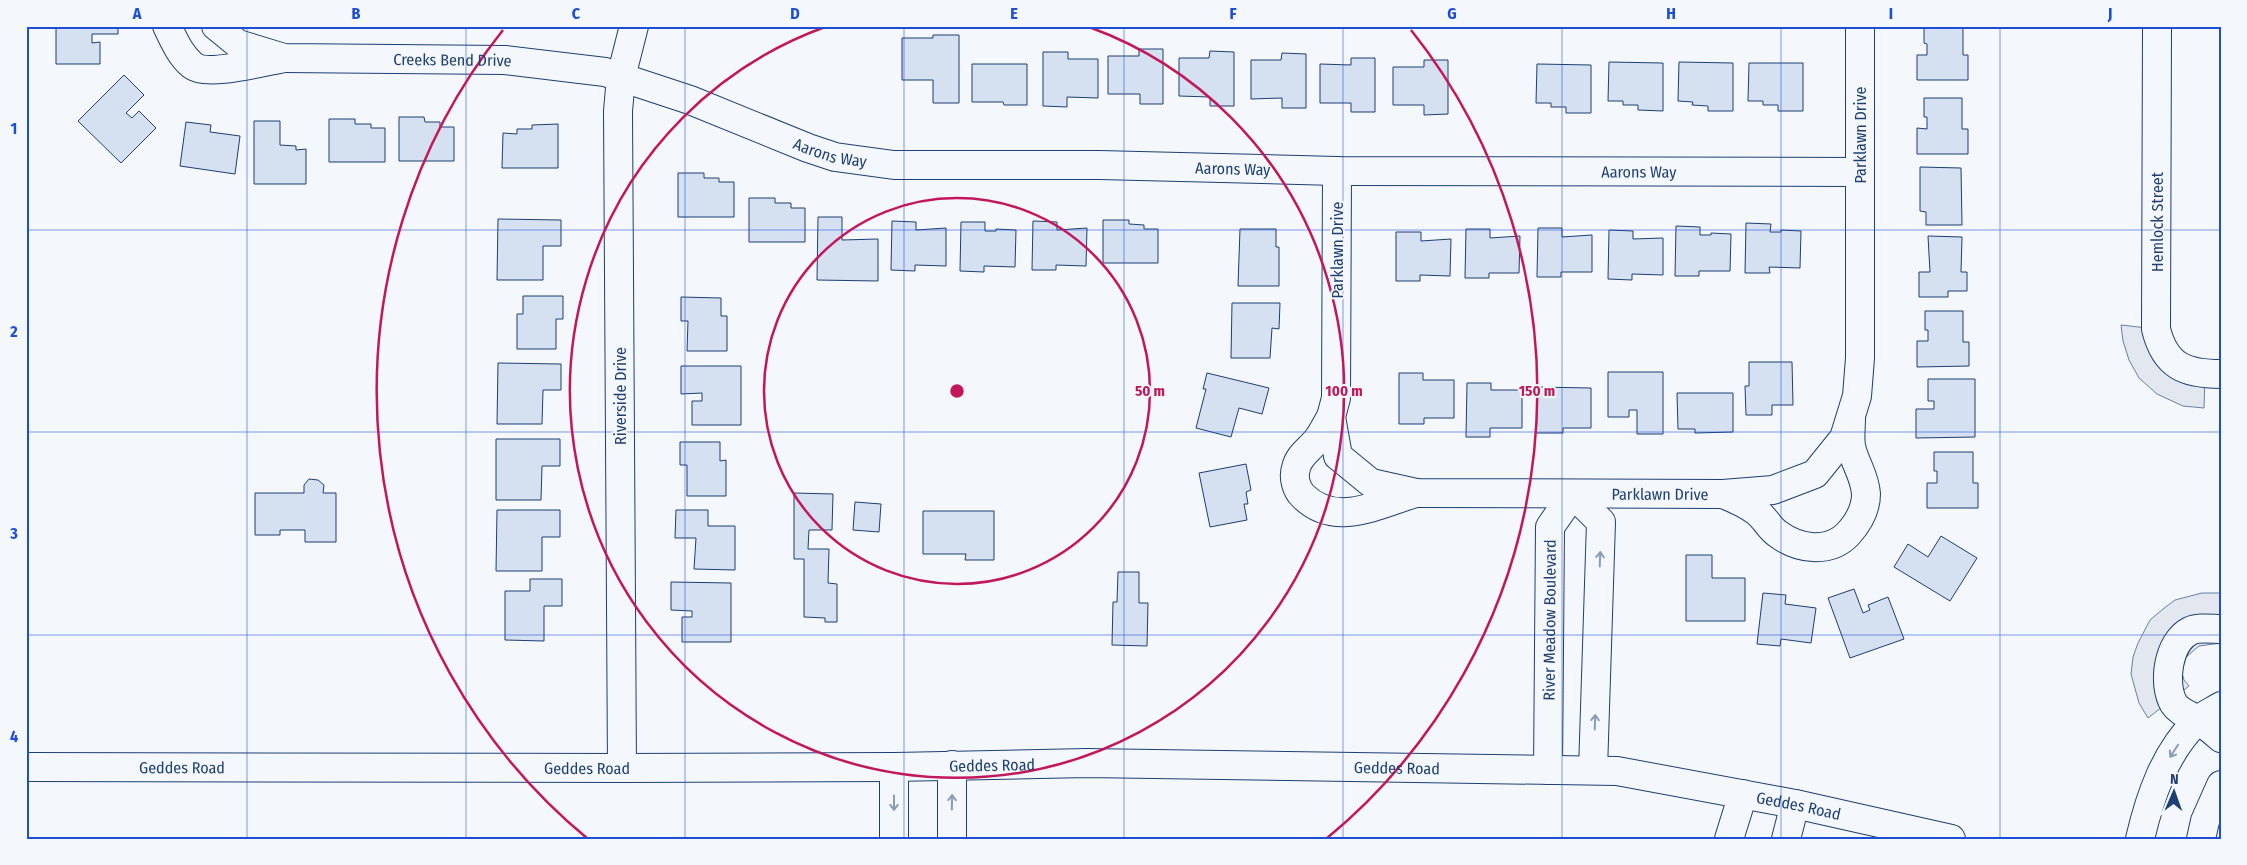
<svg xmlns="http://www.w3.org/2000/svg" width="2247" height="865" viewBox="0 0 2247 865" font-family="'Fira Sans Condensed',sans-serif">
	<rect width="100%" height="100%" fill="#f4f7fb"/>
	<g fill="#e3e8f0" stroke="#687fa3">
		<path d="M2121,325L2156,329L2205,374L2204,408L2183,406L2157,394L2139,378L2129,360L2123,341Z"/>
		<path d="M2202,593H2221V643L2199,646L2185,658L2181,669L2184,680L2189,686L2148,718L2139,703L2131,674L2133,657L2138,643L2150,620L2163,609L2175,600Z"/>
	</g>
	<g fill="#d5e0f0" stroke="#1d3f73">
		<path d="M56,26H118V34H92V43L100,42V64H56Z"/>
		<path d="M1924,26H1963V55H1968V80H1917V55H1927V44L1924,43Z"/>
		<path d="M933,35H959V103H933V80H902V38H933Z"/>
		<path d="M1139,49H1163V104H1140V94H1108V56H1139Z"/>
		<path d="M1210,51L1234,52V106H1210V97L1179,96V58H1209Z"/>
		<path d="M1043,52H1068V59H1098V98L1067,97V107L1043,106Z"/>
		<path d="M1282,53L1306,54V108H1282V98L1251,99V60H1281Z"/>
		<path d="M1351,58H1375V112H1351V103H1320V64L1351,65Z"/>
		<path d="M1424,60H1448V114L1424,115V105H1393V67H1424Z"/>
		<path d="M1609,62L1663,63V111L1638,110V105H1623V101H1608Z"/>
		<path d="M1679,62L1733,63V111H1708V106L1692,105L1693,102L1678,101Z"/>
		<path d="M1749,63H1803V111H1778V105H1763V101H1748Z"/>
		<path d="M972,64H1027V105H1004L1003,102H972Z"/>
		<path d="M1537,64L1591,65V113H1566V107H1551V103H1536Z"/>
		<path d="M124,75L144,95L126,113L132,118L139,111L156,128L121,163L78,121Z"/>
		<path d="M1924,98H1962V129H1968V154H1917V128L1927,129V117H1924Z"/>
		<path d="M399,117H424L425,122H440V127H454V161H399Z"/>
		<path d="M329,119H355V124H371V128H385V162H329Z"/>
		<path d="M254,121H280V145L296,146V150L306,149V184H254Z"/>
		<path d="M186,122L211,125L210,132L240,136L235,174L180,166Z"/>
		<path d="M558,124V168H502L503,133L517,134V129H532V125Z"/>
		<path d="M1920,167L1961,168L1962,225H1926V212L1920,211Z"/>
		<path d="M678,173H704V178H719V182H734V217H678Z"/>
		<path d="M749,198H775V203H791V208H805V242H749Z"/>
		<path d="M818,217H842V240L878,239V281L817,280Z"/>
		<path d="M498,219L561,220V246H543V280H497Z"/>
		<path d="M1103,220H1129V224L1144,225V229H1158V263H1103Z"/>
		<path d="M892,221L916,222V230L946,228V266L915,265V271L891,270Z"/>
		<path d="M1033,221L1057,222V230L1087,228L1086,266L1056,265V270H1032Z"/>
		<path d="M961,222H985V231H996V229L1016,230L1015,267L984,266V272L960,271Z"/>
		<path d="M1746,223L1771,224L1770,232H1781V230L1801,231L1800,268L1769,267L1770,273H1745Z"/>
		<path d="M1676,226L1700,227V235H1711V233L1731,234L1730,271H1699V276H1675Z"/>
		<path d="M1538,228H1562V237L1592,235V272H1561V277H1537Z"/>
		<path d="M1240,229H1276V247H1279V286H1238Z"/>
		<path d="M1466,229H1490V238L1520,236L1519,273H1489V278H1465Z"/>
		<path d="M1609,230L1633,231V239L1663,238V275L1632,274V280L1608,279Z"/>
		<path d="M1396,232H1421V241L1451,239L1450,276L1420,275V281H1396Z"/>
		<path d="M1928,236L1962,237L1961,272H1967V291H1948V297H1919V272H1930Z"/>
		<path d="M523,296H563V319H556V349H517V314H523Z"/>
		<path d="M681,297L721,298V316H727V351H687L688,321H681Z"/>
		<path d="M1232,303H1280L1279,329L1272,328L1270,358H1231Z"/>
		<path d="M1925,311H1963V342H1969V366L1917,367V341H1928V330H1925Z"/>
		<path d="M1749,362H1792L1793,405H1772V415H1746L1745,386H1749Z"/>
		<path d="M498,363L561,364V390H543L542,424H497Z"/>
		<path d="M681,366H741V425H692V401H702V393L681,394Z"/>
		<path d="M1608,372H1663V434H1637V410H1629V417H1608Z"/>
		<path d="M1207,373L1269,388L1262,414L1239,408L1231,437L1196,428L1206,389H1203Z"/>
		<path d="M1399,373H1423V380H1454V418H1424V424H1399Z"/>
		<path d="M1928,379H1975V437L1916,438V409H1934V401H1928Z"/>
		<path d="M1467,383H1491V390H1522V428H1490V437H1466Z"/>
		<path d="M1537,387L1591,388V428H1563V433H1536Z"/>
		<path d="M1677,393H1733V432L1695,433V429H1678Z"/>
		<path d="M496,439H560V466H542L541,500H496Z"/>
		<path d="M680,442H720V461L726,460V496H687V465H680Z"/>
		<path d="M1934,452H1973V483H1978V508H1927V483H1937V471H1934Z"/>
		<path d="M1246,464L1251,490L1246,492L1248,504H1244L1247,520L1210,527L1199,473Z"/>
		<path d="M309,479L318,480L324,485L323,493H336V542H305V530H280V535H255V493H304V485Z"/>
		<path d="M794,493L833,494L832,530H809L808,549H829L828,583L837,584V622H825V618L804,617V559H794Z"/>
		<path d="M855,502L881,504L879,532L853,530Z"/>
		<path d="M497,510H560V537H542V571H496Z"/>
		<path d="M676,510H708V526H735V570L694,569L696,538H675Z"/>
		<path d="M923,511H994V560H965L966,554H923Z"/>
		<path d="M1941,536L1977,558L1950,601L1894,567L1908,544L1928,557Z"/>
		<path d="M1686,555H1712V578H1745V621H1686Z"/>
		<path d="M1118,572H1139V603H1148L1147,646L1112,645L1113,602H1117Z"/>
		<path d="M530,579H562V606H544V641L505,640V591H530Z"/>
		<path d="M671,582L731,583V642H682V617H692V611L671,610Z"/>
		<path d="M1854,589L1863,613L1870,610L1868,605L1888,597L1904,639L1850,658L1828,598Z"/>
		<path d="M1763,593L1786,595L1785,604L1816,608L1811,643L1781,639L1780,646L1757,644Z"/>
	</g>
	<g fill="none" stroke-linecap="round" stroke-linejoin="round">
		<defs>
			<g id="minor">
				<path d="M167,26C174,40 180,55 192,65C206,77 261,62 280,59"/>
				<path id="s1" d="M216,26L238,44L284,58L505,60L605,72L690,100L808,148L835,157L894,165H1099L1337,171L1860,172"/>
				<path d="M2157,26L2156,329C2165,366 2185,374 2221,374"/>
				<path id="s2" d="M1337,171L1336,398L1331,417L1338,456L1371,483L1416,493L1723,494L1773,490L1815,474L1844,438L1857,396L1860,358V26"/>
				<path d="M1331,417C1326,425 1322,434 1317,440C1309,450 1299,455 1296,468C1293,477 1296,489 1303,496C1336,529 1380,503 1416,493"/>
				<path d="M1723,494C1735,499 1746,503 1757,512C1765,518 1769,528 1778,534C1798,549 1829,554 1848,534C1858,523 1866,509 1866,494C1865,477 1856,465 1852,450C1849,441 1851,429 1851,419"/>
				<path d="M2221,629C2212,629 2198,627 2190,631C2168,642 2162,684 2174,704C2180,713 2191,715 2199,721C2207,726 2214,732 2221,738"/>
				<path d="M894,767V839"/>
				<path d="M622,768L618,111L621,77L634,26"/>
				<path id="s3" d="M1548,770L1550,527L1573,494L1601,522L1593,770"/>
				<path d="M952,839V765"/>
				<path d="M1729,839L1743,794"/>
				<path d="M1786,839L1795,804"/>
				<path d="M2140,839C2150,796 2165,752 2197,721C2204,715 2213,711 2221,706"/>
				<path d="M2201,839L2205,821L2221,785"/>
			</g>
			<g id="major">
				<path id="s4" d="M26,767L622,768L894,767L1087,763L1617,771L1795,804L1951,839"/>
			</g>
		</defs>
		<use href="#minor" stroke="#1d3f73" stroke-width="30"/>
		<use href="#major" stroke="#1d3f73" stroke-width="30"/>
		<use href="#minor" stroke="#f4f7fb" stroke-width="28"/>
		<use href="#major" stroke="#f4f7fb" stroke-width="28"/>
	</g>
	<defs><path id="oneway-shaft" d="M-6 0H5M1.5-3L5.5 0L1.5 3" fill="none" stroke-width="1.6" stroke-linecap="round" stroke-linejoin="round" transform="scale(1.25)"/></defs>
	<g stroke="#889bb7">
		<use href="#oneway-shaft" transform="translate(1600 559) rotate(-88)"/>
		<use href="#oneway-shaft" transform="translate(1595 722) rotate(-88)"/>
		<use href="#oneway-shaft" transform="translate(2174 751) rotate(123)"/>
		<use href="#oneway-shaft" transform="translate(952 802) rotate(-89)"/>
		<use href="#oneway-shaft" transform="translate(894 803) rotate(90)"/>
	</g>
	<path fill="none" stroke="#1d4ed8" stroke-width="1" stroke-opacity="0.55" d="M247,26V839M466,26V839M685,26V839M904,26V839M1124,26V839M1343,26V839M1562,26V839M1781,26V839M2000,26V839M26,230H2221M26,432H2221M26,635H2221"/>
	<g fill="none" stroke="#c2185b" stroke-width="2.5">
		<circle cx="957" cy="391" r="193"/>
		<path d="M1089 27A387 387 0 1 1 825 27"/>
		<path d="M588 839A580 580 0 0 1 503 30M1411 30A580 580 0 0 1 1326 839"/>
	</g>
	<g text-anchor="middle" dominant-baseline="central" stroke-width="4" stroke-linejoin="round" paint-order="stroke">
		<g font-size="16" fill="#1d3f73" stroke="#f4f7fb">
			<text stroke="none"><textPath href="#s1" startOffset="245">Creeks Bend Drive</textPath></text>
			<text transform="translate(1860 135) rotate(-90)">Parklawn Drive</text>
			<text stroke="none"><textPath href="#s1" startOffset="638">Aarons Way</textPath></text>
			<text stroke="none"><textPath href="#s1" startOffset="1042">Aarons Way</textPath></text>
			<text stroke="none"><textPath href="#s1" startOffset="1448">Aarons Way</textPath></text>
			<text transform="translate(2157 222) rotate(-90)">Hemlock Street</text>
			<text transform="translate(1337 250) rotate(-90)">Parklawn Drive</text>
			<text transform="translate(620 396) rotate(-90)">Riverside Drive</text>
			<text stroke="none"><textPath href="#s2" startOffset="619">Parklawn Drive</textPath></text>
			<text stroke="none"><textPath href="#s3" startOffset="150">River Meadow Boulevard</textPath></text>
			<text stroke="none"><textPath href="#s4" startOffset="966">Geddes Road</textPath></text>
			<text stroke="none"><textPath href="#s4" startOffset="156">Geddes Road</textPath></text>
			<text stroke="none"><textPath href="#s4" startOffset="561">Geddes Road</textPath></text>
			<text stroke="none"><textPath href="#s4" startOffset="1371">Geddes Road</textPath></text>
			<text stroke="none"><textPath href="#s4" startOffset="1776">Geddes Road</textPath></text>
		</g>
	</g>
	<circle cx="957" cy="391" r="8" fill="#c2185b" stroke="#f4f7fb" stroke-width="2.5"/>
	<g font-size="15" text-anchor="middle" font-weight="bold" fill="#c2185b" stroke="#f4f7fb" stroke-width="4" stroke-linejoin="round" paint-order="stroke">
		<text x="1150" y="396">50 m</text>
		<text x="1344" y="396">100 m</text>
		<text x="1537" y="396">150 m</text>
	</g>
	<rect width="2247" height="865" fill="none" stroke="#f4f7fb" stroke-width="55"/>
	<g transform="translate(2174 792) rotate(2)" stroke="#f4f7fb" stroke-width="4" paint-order="stroke">
	<path d="M0-4L9 19L0 12L-9 19Z" fill="#1d3f73"/>
	<text y="-8" font-size="14" font-weight="bold" text-anchor="middle" fill="#1d3f73">N</text>
	</g>
	<rect x="28" y="28" width="2192" height="810" fill="none" stroke="#1d4ed8" stroke-width="2"/>
	<g font-size="16" text-anchor="middle" font-weight="bold" fill="#1d4ed8">
		<text x="137" y="19">A</text>
		<text x="356" y="19">B</text>
		<text x="576" y="19">C</text>
		<text x="795" y="19">D</text>
		<text x="1014" y="19">E</text>
		<text x="1233" y="19">F</text>
		<text x="1452" y="19">G</text>
		<text x="1671" y="19">H</text>
		<text x="1891" y="19">I</text>
		<text x="2110" y="19">J</text>
		<text x="14" y="134">1</text>
		<text x="14" y="337">2</text>
		<text x="14" y="539">3</text>
		<text x="14" y="742">4</text>
	</g>
</svg>
